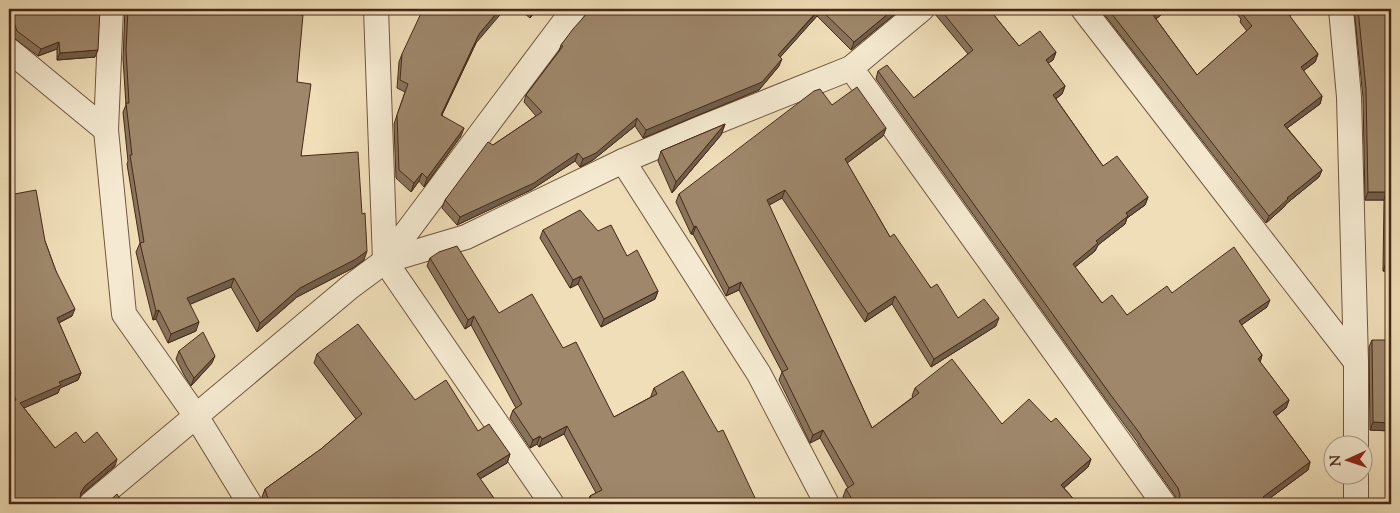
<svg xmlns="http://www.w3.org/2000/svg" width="1400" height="513" viewBox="0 0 1400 513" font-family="'Sorts Mill Goudy',serif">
	<rect width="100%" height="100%" fill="#efdeb8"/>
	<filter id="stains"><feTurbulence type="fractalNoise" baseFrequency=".004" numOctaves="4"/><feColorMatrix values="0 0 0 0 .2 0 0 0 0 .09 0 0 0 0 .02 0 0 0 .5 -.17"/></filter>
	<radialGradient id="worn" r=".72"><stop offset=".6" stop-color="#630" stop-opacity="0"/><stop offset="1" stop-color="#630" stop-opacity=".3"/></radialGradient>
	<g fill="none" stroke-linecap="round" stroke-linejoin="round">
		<defs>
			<g id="street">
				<path d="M111,9L106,130L124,314L196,416L250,504"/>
				<path d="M376,9L385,261L552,504"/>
				<path d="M1083,9L1356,362"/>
				<path d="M1341,9L1349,97L1356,362V446"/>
				<path d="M9,50L106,130"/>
				<path d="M851,68L1164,504"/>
				<path d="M623,161L759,374L827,504"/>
				<path d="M385,261L574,9"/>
				<path d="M91,504L350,287L385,261L466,237L623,161L701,128L851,68L922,9"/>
				<path d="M1356,504V476"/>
			</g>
		</defs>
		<use href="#street" stroke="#70563f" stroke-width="26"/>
		<use href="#street" stroke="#f5ead1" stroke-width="24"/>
	</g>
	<g fill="#88745c" stroke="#462917">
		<path d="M9,9L95,57L57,60V49L38,56L14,38L9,23Z"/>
		<path d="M125,9H301L297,82L301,156L364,260L353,268L297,297L257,332L231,287L190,304L196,331L168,343L156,319L153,320L136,252L140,243L127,164L128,161L123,112L126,105L123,59Z"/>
		<path d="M519,9H537L530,18Z"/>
		<path d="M591,9H901L851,50L817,16L780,57L779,66L759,90L643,138L635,126L593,160L580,167L575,161L531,190L457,225L442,208L445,200L493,145L536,116L524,102L526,95L559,51L561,45Z"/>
		<path d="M935,9H989L1019,46L1056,52L1053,60L1048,63L1065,86L1062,94L1056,99L1103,166L1148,197L1145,205L1127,218L1125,224L1098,245L1095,251L1075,267L1102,303L1127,315L1172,293L1267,307L1241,325L1262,355L1260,362L1289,400L1286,408L1276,416L1310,462L1308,470L1266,501L1269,504H1177L1175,496L1138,444V443L1107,401L876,79L878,71L914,98L968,54L935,14Z"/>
		<path d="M1100,9H1168L1156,19L1197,75L1247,31L1240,22L1241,19L1233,9H1299L1289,16L1318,54L1315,62L1303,71L1322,96L1320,104L1287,128L1322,170L1319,177L1286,204L1285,206L1266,223Z"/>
		<path d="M1354,9H1391V271H1383L1384,200H1365L1363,97Z"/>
		<path d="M476,43L442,115L461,136L424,187L419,181L411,192L396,178L394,124L405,92L397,88L399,62L402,54Z"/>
		<path d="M832,105L886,128L883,136L847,163L890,237L931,288L958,318L996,326L931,367L892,304L865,322L782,198L769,205L872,428L913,397L912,396L915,388L1002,424L1051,422L1091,459L1088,467L1064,488L1078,504H847L843,497L846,489L848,488L820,438L810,443L779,380L782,372L739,290L726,296L693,234H691L676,202L679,194Z"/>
		<path d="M725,124L721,135L672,193L658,161L661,151Z"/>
		<path d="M9,195L45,241L72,316L59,323L81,373L78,380L60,388L58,393L24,408L55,448L84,443L115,466L82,494L10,401L9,398V376H10L9,374Z"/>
		<path d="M543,230L598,231L627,256L658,291L655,299L601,327L578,284L570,288L540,238Z"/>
		<path d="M430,258L499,313L563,348L614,417L651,397V396L654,388L756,500L754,504H587L590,496L596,493L564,434L539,447L537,444L530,448L510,418L513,410L516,408L471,325L465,329L427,266Z"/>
		<path d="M1372,340L1391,431L1370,430L1369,347Z"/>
		<path d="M179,351L212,363L191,386L184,375L176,359Z"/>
		<path d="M317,354L478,431L510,454L507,463L480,479L498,504H263L262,497L265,489L321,449L356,419L314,363Z"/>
	</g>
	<g fill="#6f5e4b" stroke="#462917">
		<path d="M500,9H505L476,43L438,123L441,115L479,34Z"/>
		<path d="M533,9H537L530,18Z"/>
		<path d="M820,9L817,16L775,63L778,55Z"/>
		<path d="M894,9H901L851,50L854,42Z"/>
		<path d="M1162,9H1168L1151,23L1153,15Z"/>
		<path d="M1291,9H1299L1284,20L1287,12Z"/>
		<path d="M59,42L57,49L38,56L41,49Z"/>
		<path d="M98,50L95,57L57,60L60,53Z"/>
		<path d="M1056,52L1053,60L1043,67L1046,60Z"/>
		<path d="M1318,54L1315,62L1298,75L1301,67Z"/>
		<path d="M782,59L779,66L759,90L643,138L646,130Z"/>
		<path d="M1065,86L1062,94L1050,103L1053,95Z"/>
		<path d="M1322,96L1320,104L1282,132L1284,125Z"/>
		<path d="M637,118L635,126L593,160L580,167L583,159Z"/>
		<path d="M725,124L721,135L672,193L676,182Z"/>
		<path d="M464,128L461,136L424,187L427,178Z"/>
		<path d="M886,128L883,136L842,167L845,159Z"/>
		<path d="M578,153L575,161L531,190L457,225L460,217Z"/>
		<path d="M1322,170L1319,177L1286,204L1285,206L1266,223L1269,216L1287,198Z"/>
		<path d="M422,173L419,181L411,192L414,183Z"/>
		<path d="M785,190L782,198L764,208L767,200Z"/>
		<path d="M1368,192H1386L1384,200H1365Z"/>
		<path d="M1148,197L1145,205L1127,218L1125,224L1098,245L1095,251L1070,271L1073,264L1096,241L1126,213Z"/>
		<path d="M696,226L693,234H691L694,227Z"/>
		<path d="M367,251L364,260L353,268L297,297L257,332L260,323L300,288Z"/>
		<path d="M1386,263H1391V271H1383Z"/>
		<path d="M581,276L578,284L570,288L573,280Z"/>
		<path d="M234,278L231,287L184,307L187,298Z"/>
		<path d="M741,282L739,290L726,296L729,288Z"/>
		<path d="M658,291L655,299L601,327L604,319Z"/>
		<path d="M895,296L892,304L865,322L868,314Z"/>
		<path d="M1270,300L1267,307L1236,329L1239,321Z"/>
		<path d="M75,309L72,316L54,325L57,318Z"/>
		<path d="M159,310L156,319L153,320L156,311Z"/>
		<path d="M474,316L471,325L465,329L468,320Z"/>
		<path d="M999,318L996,326L931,367L934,359Z"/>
		<path d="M199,322L196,331L168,343L171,334Z"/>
		<path d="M1262,355L1260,363L1258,359Z"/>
		<path d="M215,356L212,363L191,386L194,378Z"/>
		<path d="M81,373L78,380L60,388L58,393L17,411L20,403L59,382Z"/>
		<path d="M1289,400L1286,408L1270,420L1273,412Z"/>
		<path d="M1373,422L1391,423V431L1370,430Z"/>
		<path d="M567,426L564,434L539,447L542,439Z"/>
		<path d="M823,430L820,438L810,443L813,435Z"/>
		<path d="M540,436L537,444L530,448L533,440Z"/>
		<path d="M510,454L507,463L473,483L477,474Z"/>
		<path d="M117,459L115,466L82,494L78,500L81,492L85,486Z"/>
		<path d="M1091,459L1088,467L1058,493L1061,485Z"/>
		<path d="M1310,462L1308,470L1262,504L1263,497Z"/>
		<path d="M756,500L754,504H747Z"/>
	</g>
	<g fill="#9e876b" stroke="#462917">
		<path d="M9,9H100L98,50L60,53L59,42L41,49L17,31Z"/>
		<path d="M128,9H301V15H303L297,82L311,84L301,156L358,152L362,214L365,213L367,251L356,259L300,288L260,323L234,278L187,298L199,322L171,334L159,310L156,311L140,243L144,242L130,155H132L126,103H129L126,50Z"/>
		<path d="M423,9H500L479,34L441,115L464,128L427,178L422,173L414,183L399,170L397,115L408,84L400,80L402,54Z"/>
		<path d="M591,9H819L778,55L782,59L762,82L646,130L637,118L596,153L583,159L578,153L534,183L460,217L445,200L488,142L493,145L542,112L526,95L563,46L561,45L573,29Z"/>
		<path d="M820,9H894L854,42Z"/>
		<path d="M940,9H989L1019,46L1040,31L1056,52L1046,60L1065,86L1053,95L1103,166L1117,156L1148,197L1126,213L1128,216L1096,241L1098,243L1073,264L1102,303L1112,295L1127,315L1167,286L1172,293L1234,247L1270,300L1239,321L1262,355L1258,359L1289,400L1273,412L1310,462L1263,497L1269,504H1181L1179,502L1180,495L1178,488L1141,436V435L1110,394L878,71L887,65L914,98L973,50Z"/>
		<path d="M1108,9H1162L1153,15L1197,75L1252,26L1243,15L1245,13L1242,9H1291L1287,12L1318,54L1301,67L1322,96L1284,125L1322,170L1287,198L1288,199L1269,216Z"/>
		<path d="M1358,9H1391V263H1386V192H1368L1366,89Z"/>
		<path d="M857,87L886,128L845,159L890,237L894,234L931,288L937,284L958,318L984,299L999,318L934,359L895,296L868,314L785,190L767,200L872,428L919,393L915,388L952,359L1002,424L1029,399L1051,422L1056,418L1091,459L1061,485L1078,504H855L846,489L854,484L823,430L813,435L782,372L788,369L741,282L729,288L696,226L694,227L679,194L814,91L820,89L832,105Z"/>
		<path d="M725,124L676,182L661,151Z"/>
		<path d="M36,190L45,241L56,271L75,309L57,318L81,373L59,382L61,385L20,403L55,448L76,432L84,443L97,432L117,459L85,486L81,492L80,498L83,504H9V402L16,400L9,384V376L15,374L9,360V195Z"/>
		<path d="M580,210L598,231L611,225L627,256L637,250L658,291L604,319L581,276L573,280L543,230Z"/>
		<path d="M457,246L499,313L532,294L563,348L576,342L614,417L657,394L654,388L683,371L718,432L723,430L756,500L747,504H594L590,496L602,490L567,426L542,439L540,436L533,440L513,410L522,404L474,316L468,320L430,258L439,252Z"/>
		<path d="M358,324L415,400L446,380L478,431L489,424L510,454L477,474L498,504H272L267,496L265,489L321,449L362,414L317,354Z"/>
		<path d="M203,332L215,356L194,378L187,367L179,351Z"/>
		<path d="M1372,340H1391V423L1373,422Z"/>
		<path d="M117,494L123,504H106Z"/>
	</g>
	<rect width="1400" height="513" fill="none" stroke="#efdeb8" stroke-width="30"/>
	<rect x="10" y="10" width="1380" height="493" fill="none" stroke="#462917" stroke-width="2.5"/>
	<rect x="15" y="15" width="1370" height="483" fill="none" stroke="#462917"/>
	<g transform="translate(1348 460) rotate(267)"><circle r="24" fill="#f5ead1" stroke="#af9d87"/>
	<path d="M0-4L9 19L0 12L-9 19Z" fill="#8f2418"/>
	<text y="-8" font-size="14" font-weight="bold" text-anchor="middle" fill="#462917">N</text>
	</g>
	<rect width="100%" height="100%" filter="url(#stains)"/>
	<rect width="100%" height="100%" fill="url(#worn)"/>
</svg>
